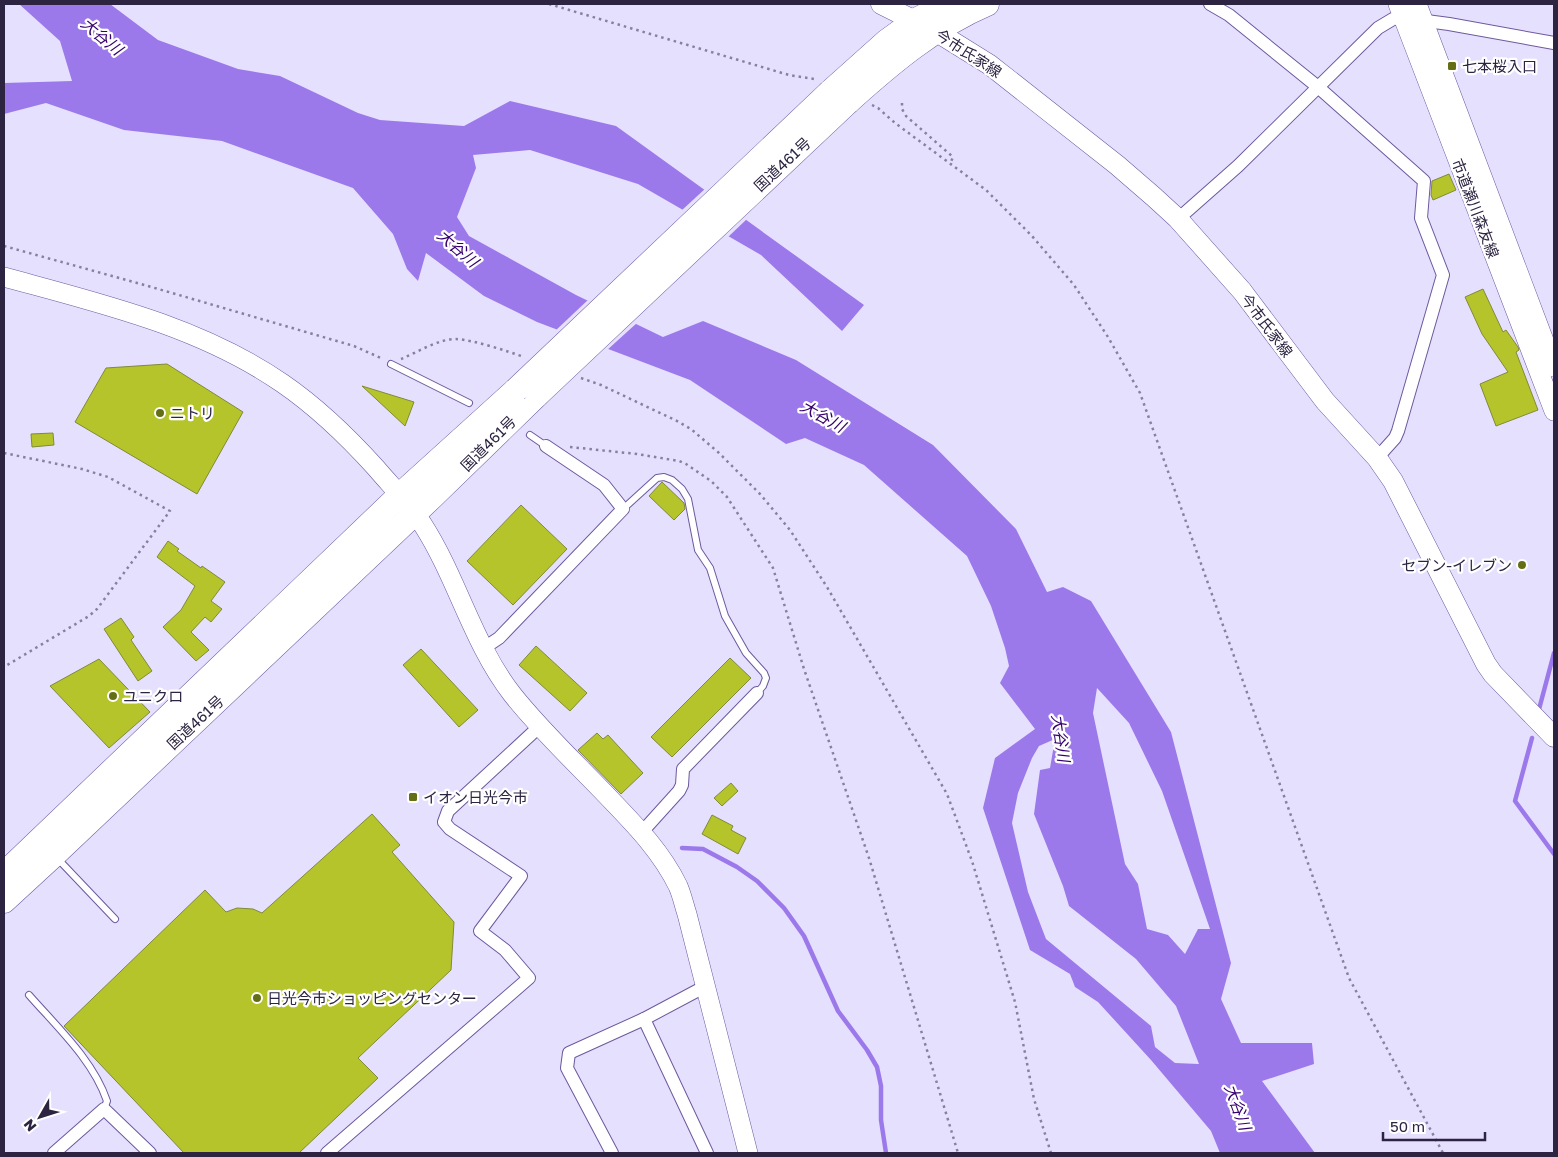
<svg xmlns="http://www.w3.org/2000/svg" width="1558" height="1157" viewBox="0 0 1558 1157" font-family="'Golos Text','Noto Sans JP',sans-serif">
	<rect width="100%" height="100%" fill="#e6e0ff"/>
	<path fill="#9c79eb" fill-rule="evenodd" d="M19,4H110L158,40L238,69L280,76L358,113L380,120L464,126L510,101L616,126L864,305L842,331L761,255L638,184L530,150L473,155L476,168L457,217L469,236L576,295L663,337L703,321L796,360L933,445L1016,529L1047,592L1063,587L1091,601L1171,732L1231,963L1221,999L1241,1043H1312L1314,1064L1262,1081L1315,1153H1220L1211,1131L1151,1060L1098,1002L1075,987L1070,974L1030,950L983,808L995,758L1035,729L1000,683L1009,666L1005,648L991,606L967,556L864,465L805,438L786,444L690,380L537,322L484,296L426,253L418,281L407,269L393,234L353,188L222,141L124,130L46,103L4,114V83L72,81L60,41ZM1097,688L1129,723L1162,791L1210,929H1198L1185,954L1168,935L1147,929L1138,884L1125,864L1093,713ZM1055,739L1050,768L1040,770L1034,814L1063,886L1069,906L1136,959L1176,1006L1199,1064L1175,1063L1155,1047L1151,1026L1046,939L1028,892L1012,823L1018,793L1032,758L1039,746Z"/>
	<g fill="#e6e0ff">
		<path d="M706,188L748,218L727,238L681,211Z"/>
		<path d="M589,299L638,322L606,351L554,332Z"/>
	</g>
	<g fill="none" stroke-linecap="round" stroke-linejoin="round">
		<g stroke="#9c79eb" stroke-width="4.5">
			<path d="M1538,713L1554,653"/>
			<path d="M1532,738L1515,801L1554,854"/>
			<path d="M682,848L703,849L737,867L757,881L784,908L804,936L838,1011L867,1050L877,1067L881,1086V1120L886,1153"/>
		</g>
	</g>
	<g fill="#b5c42a" stroke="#808a38">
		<path d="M1449,174L1456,190L1433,200L1431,195L1432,181Z"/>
		<path d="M1483,289L1503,332L1506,330L1518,347L1519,350L1516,352L1538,410L1496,426L1480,384L1508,372L1482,334L1465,297Z"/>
		<path d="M167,364L243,412L197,494L75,422L106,368Z"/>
		<path d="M362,386L414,402L405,426Z"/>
		<path d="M53,433L54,445L32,447L31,434Z"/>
		<path d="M662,482L684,503L685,509L674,520L649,496Z"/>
		<path d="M521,505L567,549L513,605L467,561Z"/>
		<path d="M168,541L179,549L177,551L201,568L202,566L225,582L211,601L222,609L211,622L205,617L191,632L209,650L196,661L163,627L181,610L195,586L157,557Z"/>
		<path d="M121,618L134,637L131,640L152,671L138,681L104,629Z"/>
		<path d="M536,646L587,693L570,711L519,665Z"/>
		<path d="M421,649L478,710L459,727L403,665Z"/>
		<path d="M730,658L751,678L672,757L651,737Z"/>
		<path d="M99,659L150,712L109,748L50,686Z"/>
		<path d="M597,733L603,739L608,735L643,773L621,794L578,750Z"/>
		<path d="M731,783L738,791L722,806L714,798Z"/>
		<path d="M372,814L400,845L392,852L454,922L451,970L358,1058L378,1078L299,1153H184L64,1026L205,890L226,912L237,908L253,909L262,913Z"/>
		<path d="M712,815L733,826L731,830L746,838L738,854L702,834Z"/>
	</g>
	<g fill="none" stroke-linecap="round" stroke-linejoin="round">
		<defs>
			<g id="lane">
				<path d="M391,364L469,403"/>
				<path d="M530,435L546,446"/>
				<path d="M623,509L657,478L664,477L672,480L682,489L688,499L698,550L710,568L725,616L746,653L764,673L766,678L763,686L757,693"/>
				<path d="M57,858L115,919"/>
				<path d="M29,995C57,1027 93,1060 107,1101L104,1109"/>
			</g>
			<g id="street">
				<path d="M1210,4L1229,15L1318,87L1424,181L1421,218L1443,275L1398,431L1395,438L1377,458"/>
				<path d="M1178,219L1238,166L1378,28L1393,19L1404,18L1449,24L1554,43"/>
				<path d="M484,648L499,638L623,509L604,485L546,446"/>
				<path d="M642,832L679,791L682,785L683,769L757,693"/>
				<path d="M644,1019L707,1153"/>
				<path d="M54,1153L104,1109L150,1153"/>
				<path d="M327,1153L529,978L505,950L480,931L521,876L450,829L444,822L448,811L540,726"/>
				<path d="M612,1153L567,1068L569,1053L644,1019L706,986"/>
			</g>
			<g id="secondary">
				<path d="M1398,4L1554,411"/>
				<path d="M1417,4L1554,367"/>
				<path d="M4,277C99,303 199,326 282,383C317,407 348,437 376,468C392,487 410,504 423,525C457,578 473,644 512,694C542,732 579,766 612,801C637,827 662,853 678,886C682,895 684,905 687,914L748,1153"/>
			</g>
			<path id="primary" d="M881,4L937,32L990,65L1117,165L1154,197L1178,219L1242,291L1325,401L1377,458L1393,481L1486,664L1493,674L1554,737"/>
			<g id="highway">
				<path d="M830,92L887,41L916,20L947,4"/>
				<path d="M848,102C890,64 935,26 987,4"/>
				<path d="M4,874L400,495L516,390"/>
				<path d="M4,901L54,855L432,497L537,395"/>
			</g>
		</defs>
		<use href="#lane" stroke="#6d599d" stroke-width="8"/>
		<use href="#street" stroke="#6d599d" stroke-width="14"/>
		<use href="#secondary" stroke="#6d599d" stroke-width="20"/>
		<use href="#primary" stroke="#6d599d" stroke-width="21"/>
		<use href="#highway" stroke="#6d599d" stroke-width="25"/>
		<g stroke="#87809e" stroke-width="2.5" stroke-dasharray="2.5 4" stroke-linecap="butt">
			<path d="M549,4L789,75L814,79"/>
			<path d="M902,103V109L906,116L953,157L950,164"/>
			<path d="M872,105L878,108L895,123L986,190L1032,236L1074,285L1108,337L1140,393L1349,978L1443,1153"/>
			<path d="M4,246L148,286L354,346L383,359"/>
			<path d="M401,359C418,352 438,339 456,339C474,340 507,351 524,357"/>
			<path d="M581,378L601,385L677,421L691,429L719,453L760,494L790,530L827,587L947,794L972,861L1015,1002L1034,1099L1051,1153"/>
			<path d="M570,447L637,454L679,461L686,464L711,481L727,497L773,568L804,669L869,858L958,1153"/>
			<path d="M4,453L82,469L108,477L170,511L97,609L89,616L4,667"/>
		</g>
		<use href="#lane" stroke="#fff" stroke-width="6"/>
		<use href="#street" stroke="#fff" stroke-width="12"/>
		<use href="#secondary" stroke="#fff" stroke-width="19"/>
		<use href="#primary" stroke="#fff" stroke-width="20"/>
		<use href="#highway" stroke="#fff" stroke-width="24"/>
		<defs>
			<g id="highway-bridge">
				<path d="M516,390L830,92"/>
				<path d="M537,395L848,102"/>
			</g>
		</defs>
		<use href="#highway-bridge" stroke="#6d599d" stroke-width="25" stroke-linecap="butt"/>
		<use href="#highway-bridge" stroke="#fff" stroke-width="24"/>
	</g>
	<g fill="#656e15" stroke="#fff" stroke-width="2">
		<rect x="1447" y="61" width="10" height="10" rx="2.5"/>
		<circle cx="160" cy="413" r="5"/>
		<circle cx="1522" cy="565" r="5"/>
		<circle cx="113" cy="696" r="5"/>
		<rect x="408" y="792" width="10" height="10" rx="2.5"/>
		<circle cx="257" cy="998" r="5"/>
	</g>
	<g text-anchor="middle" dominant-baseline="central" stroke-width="4.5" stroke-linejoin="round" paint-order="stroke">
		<g font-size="15" fill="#2c2441" stroke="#fff">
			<text transform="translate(969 53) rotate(33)">今市氏家線</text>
			<text transform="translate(782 164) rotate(-43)">国道461号</text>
			<text transform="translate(1476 208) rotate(69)">市道瀬川森友線</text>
			<text transform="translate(1267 325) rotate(53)">今市氏家線</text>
			<text transform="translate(488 443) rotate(-45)">国道461号</text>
			<text transform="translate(195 722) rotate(-43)">国道461号</text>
		</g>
		<g font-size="15" fill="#2c2441" stroke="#fff" text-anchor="start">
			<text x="1462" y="66">七本桜入口</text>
			<text x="170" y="413">ニトリ</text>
			<text x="1512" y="565" text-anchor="end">セブン-イレブン</text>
			<text x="123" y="696">ユニクロ</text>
			<text x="423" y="797">イオン日光今市</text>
			<text x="267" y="998">日光今市ショッピングセンター</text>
		</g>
		<g font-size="16" font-style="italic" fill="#35006d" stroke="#fff">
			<text transform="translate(102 36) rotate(40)">大谷川</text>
			<text transform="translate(458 248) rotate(41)">大谷川</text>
			<text transform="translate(823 416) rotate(29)">大谷川</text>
			<text transform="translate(1061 738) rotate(82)">大谷川</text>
			<text transform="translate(1238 1107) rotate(70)">大谷川</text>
		</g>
	</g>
	<rect width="1558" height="1157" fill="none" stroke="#2c2441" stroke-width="10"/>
	<g transform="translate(40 1117) rotate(231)" stroke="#ffffff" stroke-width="4" paint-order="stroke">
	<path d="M0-4L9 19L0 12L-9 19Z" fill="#2c2441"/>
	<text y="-8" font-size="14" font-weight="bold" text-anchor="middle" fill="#2c2441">N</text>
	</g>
	<path d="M1383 1132v8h102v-8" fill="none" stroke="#2c2441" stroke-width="2.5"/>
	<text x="1390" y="1132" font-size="15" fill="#2c2441" stroke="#ffffff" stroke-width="4" paint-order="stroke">50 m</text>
</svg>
